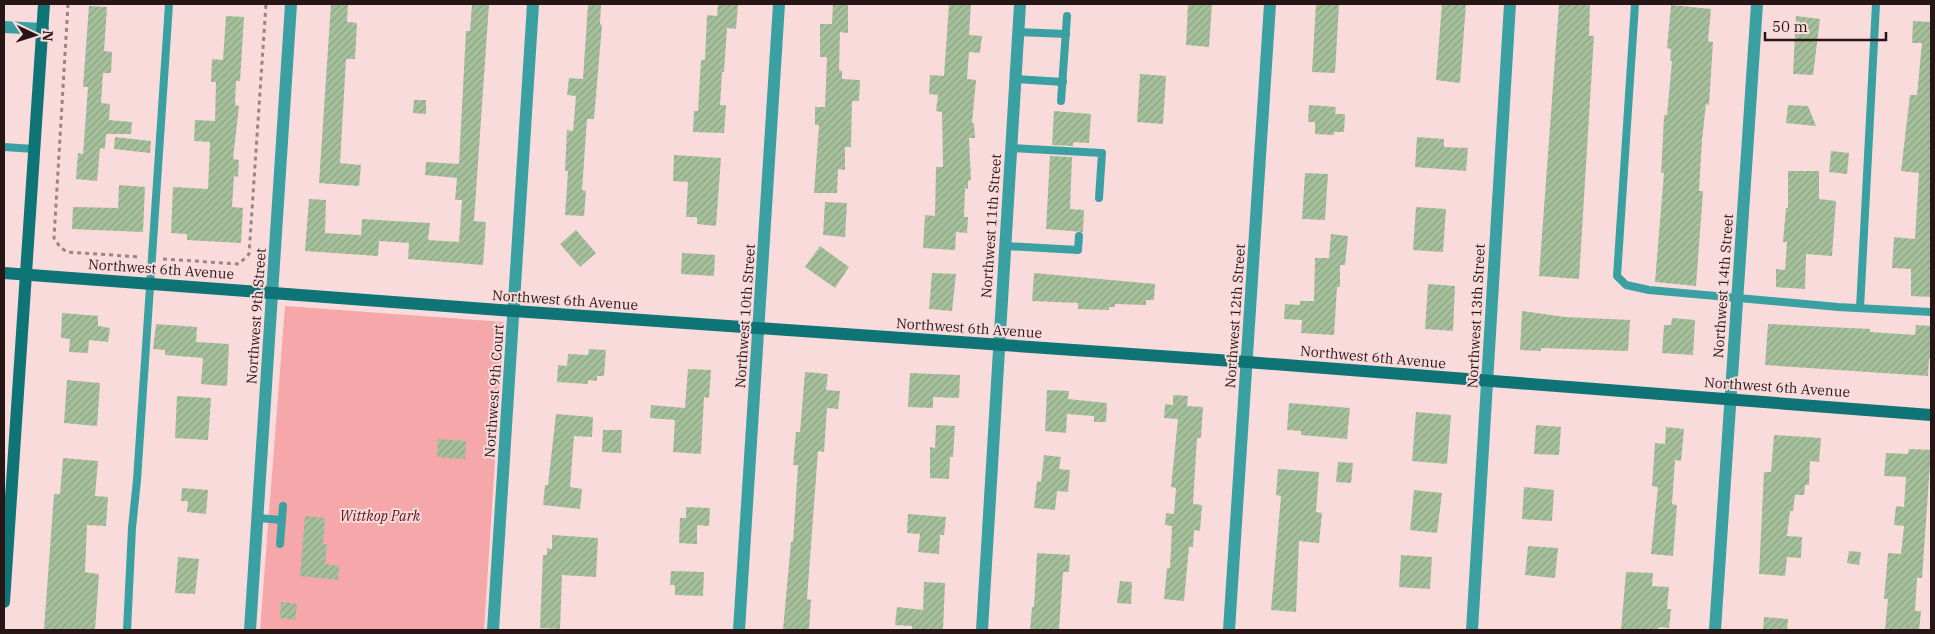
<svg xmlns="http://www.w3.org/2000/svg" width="1935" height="634" viewBox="0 0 1935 634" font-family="'IBM Plex Serif',serif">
	<defs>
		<pattern id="building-hatch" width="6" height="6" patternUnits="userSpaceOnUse" patternTransform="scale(1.25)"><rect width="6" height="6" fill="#a5c09b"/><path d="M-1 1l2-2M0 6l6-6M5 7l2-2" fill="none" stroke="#8ea485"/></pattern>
	</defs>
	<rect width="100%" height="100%" fill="#fadbdb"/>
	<path fill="#f5a7a9" d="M285,306L504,322L484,630H260Z"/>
	<g fill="url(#building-hatch)">
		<path d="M331,4H348L347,22L357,23L355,59H346L340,163L361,165L359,186L319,183Z"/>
		<path d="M472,4H489L474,221L486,222L483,265L408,259L409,243L379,241L378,256L305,251L309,199L326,200L325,233L361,235L362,219L411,222L430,223L428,240L459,242L462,200H455L457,178L425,175L426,162L459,164L466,31H470Z"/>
		<path d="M588,4H601L600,24L602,25L594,119H587L582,190L586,191L584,216L565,215L568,171H565L567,130L573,131L576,96L567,95L569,78L583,79Z"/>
		<path d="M718,4H738L736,29L727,28L724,72H722L720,105H726L724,133L693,132L694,111H698L701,60H705L707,15L717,16Z"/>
		<path d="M833,4H848V33L840,32L839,70L842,71V79L860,80L859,101H852L851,147H845V170L838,169L837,193H814L819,125H815V107H825L827,57H820V24H832Z"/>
		<path d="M949,4H971L969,35L982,36L980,53L969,52L967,79L976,80L972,123H974L975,138H969L971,180L968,181V189L965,188L964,217H968L967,233L956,232L955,250L923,248L925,215L935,216L936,167H943L942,112L936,111L938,95L929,94L930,75L944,76Z"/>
		<path d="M1188,4H1212L1209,47L1186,45Z"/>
		<path d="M1316,4H1339L1335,73L1312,72Z"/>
		<path d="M1442,4H1466L1460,83L1436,80Z"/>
		<path d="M1559,4H1590L1589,36H1594L1579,279L1539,276Z"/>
		<path d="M1671,5L1711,9L1708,41L1713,42L1709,105L1706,104L1702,140L1699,191H1703L1696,286L1655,282L1664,173H1661L1663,137L1664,115H1667L1672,61H1670L1671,49L1667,48Z"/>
		<path d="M89,6L107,7L104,51L112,52L111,73H103L101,103L110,104L109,120L132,122L131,134H106L105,149L100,148L97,181L76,179L78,153L83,154L88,87H83Z"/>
		<path d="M226,16L244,17L240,81H236L235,105L239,106L233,159L239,160L238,177L234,176L232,207L243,208L241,243L187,240V234L171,233L173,187L208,189L210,142L194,141L195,120L215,121L216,82H211L212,59L223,60Z"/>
		<path d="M1796,16L1820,19L1813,75L1793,74Z"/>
		<path d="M1913,21L1931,22L1930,297L1911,296V269L1892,268L1894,237L1915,239L1919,173L1901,171L1910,95H1917L1922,43H1912Z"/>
		<path d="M1140,74L1166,76L1163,124L1137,122Z"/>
		<path d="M414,100H426V114L413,113Z"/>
		<path d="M1309,105L1336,107L1335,114H1345L1344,132H1334V135L1315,134V122H1308Z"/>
		<path d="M1788,105L1808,106L1816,126L1786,123Z"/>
		<path d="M1054,111L1091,114L1089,143L1073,142V146L1052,145Z"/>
		<path d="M115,137L151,141L150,153L114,149Z"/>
		<path d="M1417,137L1444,139V147L1468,148L1466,171L1415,167Z"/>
		<path d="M1831,151L1849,153L1847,174L1829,172Z"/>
		<path d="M674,155L721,158L716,226L697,224V217H686L688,182L673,181Z"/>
		<path d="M1050,156L1072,157L1070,209L1084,210L1083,232L1046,229Z"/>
		<path d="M1788,171H1819V199L1836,201L1832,256L1806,254L1805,289L1776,287V269L1785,270L1787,242H1783L1786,208H1788Z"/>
		<path d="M1305,173L1328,174L1325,220L1302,219Z"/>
		<path d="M119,185L145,187L143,232L72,229L73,207L118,208Z"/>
		<path d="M825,202L847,203L845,237L823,235Z"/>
		<path d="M1416,207L1446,209L1443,252L1413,250Z"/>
		<path d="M576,230L596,253L580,267L560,244Z"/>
		<path d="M1331,234L1348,236L1345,265H1340V287H1337L1334,335L1301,333L1302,320L1284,319L1285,304L1300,305V301H1314L1315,258H1329Z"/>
		<path d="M820,246L849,267L835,288L805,267Z"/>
		<path d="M682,253L715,255L714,276L681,274Z"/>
		<path d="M932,273L956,274L952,311L929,309Z"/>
		<path d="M1034,273L1155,284L1154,300H1146V305L1115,304V307H1109V310L1078,309V303L1032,301Z"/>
		<path d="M1428,284L1455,286L1453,331L1425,329Z"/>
		<path d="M1522,311L1565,317L1630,320L1628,351L1541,348V351L1520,350Z"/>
		<path d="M62,313L98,316V326L110,328L108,342L89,340L88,353L69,352L70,339L61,338Z"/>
		<path d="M1672,318L1695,320L1693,355L1662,353L1664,325H1671Z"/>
		<path d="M156,324L197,327L196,342L229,344L227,386L201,384L203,358L165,355V350L153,349Z"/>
		<path d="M1768,324L1870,329V332L1915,335L1916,325L1931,326V359L1929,358L1928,376L1765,365Z"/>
		<path d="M589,349L606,350L604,376H597V381L588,380V384L557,382L558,365L567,366L568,354L588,355Z"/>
		<path d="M688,369L711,370L709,398L704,397L701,454L673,452L675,420L650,418L651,405L685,408Z"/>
		<path d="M805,372L828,374L826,390L840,391L838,409L827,408L824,452L818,451L807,599L811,600L809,630H783L791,542H793L798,465H793L796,432H800Z"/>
		<path d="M910,373L960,375L959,398L933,397V408L908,407Z"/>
		<path d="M67,380L100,383L97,426L64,423Z"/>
		<path d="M1047,390L1069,391L1068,399L1107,403L1106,422H1094V416L1067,414L1066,433L1045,431Z"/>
		<path d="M1173,395L1188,396L1187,406L1203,407L1201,438H1197L1193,504L1202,505L1200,531L1194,530L1193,547H1189L1184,601L1164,599L1167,568H1170L1172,526L1165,525L1166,513L1174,514L1176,488L1171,487L1178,419L1164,418L1165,404L1173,405Z"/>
		<path d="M177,396L211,398L208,440L175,438Z"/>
		<path d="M1289,403L1350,408L1347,439L1301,435V431L1287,430Z"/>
		<path d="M1416,412L1451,415L1447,464L1412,461Z"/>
		<path d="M556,414L593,417L592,437L574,436L570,487L582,489L580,509L543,505L545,485H548Z"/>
		<path d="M936,425L955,426L953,457H950L949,479L930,478V447L935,448Z"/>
		<path d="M1536,425L1561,427L1559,455L1534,454Z"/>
		<path d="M1666,427L1684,429L1681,461L1675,460L1672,504L1677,505L1673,556L1651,554L1658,487L1652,486L1655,443L1665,444Z"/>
		<path d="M603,430H622L621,453L602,452Z"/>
		<path d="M1774,435L1821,438L1819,462L1810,461L1809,485H1805L1804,495H1795L1793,511H1790L1787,536L1802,537L1801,558L1787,557L1785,576L1759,574L1764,472H1771Z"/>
		<path d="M438,439L466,441L465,459L437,457Z"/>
		<path d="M1909,449L1931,450L1922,578H1917L1915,611H1921L1919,630H1885L1888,599H1884L1888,553L1901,554L1904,526L1894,525L1896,506L1904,507L1906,477L1884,476L1886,453L1908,454Z"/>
		<path d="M1044,455L1061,457L1059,469L1070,470L1068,492L1057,491L1055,510L1034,508L1037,481L1041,482Z"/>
		<path d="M63,458L98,461L95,496L108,497L106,526L87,525L85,572L99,574L95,630L44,629L54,494H60Z"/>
		<path d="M1338,462L1353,463L1351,483L1336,482Z"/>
		<path d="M1278,469L1319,472L1316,512L1322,513L1319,543L1299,541L1296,612L1271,610L1281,496L1276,495Z"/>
		<path d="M1524,487L1554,490L1552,521L1522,519Z"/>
		<path d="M182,488L208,490L206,514L187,512L188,501H181Z"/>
		<path d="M1414,490L1442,493L1437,533L1410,530Z"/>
		<path d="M686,507L710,508L709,526L697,525V544L679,543L680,518H686Z"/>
		<path d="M908,514L946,517L944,535H940L939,554L918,552L920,534L907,533Z"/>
		<path d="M305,516L325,518L323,544H327L325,564L339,566L338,580L300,576Z"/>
		<path d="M552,535L598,538L596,577L562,575L560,629L540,628L543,555H547V548L552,549Z"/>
		<path d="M1528,546L1558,548L1555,578L1525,575Z"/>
		<path d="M1849,551L1861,552L1859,565L1847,563Z"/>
		<path d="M1037,553L1070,555L1069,572H1063L1059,630H1030L1032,607H1034Z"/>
		<path d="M1401,555L1432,557L1430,589L1399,587Z"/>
		<path d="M178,557L199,559L195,594L175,593Z"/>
		<path d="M671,571L704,572L703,596L675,595V585H670Z"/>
		<path d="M1626,572L1653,573L1652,586L1669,587L1667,609H1671L1669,628L1659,627L1658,630H1621Z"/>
		<path d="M1120,581L1132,582L1131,604L1117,603Z"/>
		<path d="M924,582L945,583L943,630H912V626L895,625L897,607L923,610Z"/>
		<path d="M281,602L297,604L295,620L280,618Z"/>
		<path d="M1764,617L1788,619L1787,630H1763Z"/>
	</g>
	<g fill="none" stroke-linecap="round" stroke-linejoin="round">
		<g stroke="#9c8383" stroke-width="3" stroke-dasharray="4 4" stroke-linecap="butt">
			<path d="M68,4L54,238L60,247L67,252L141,257"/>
			<path d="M163,259L239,264L249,254L266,4"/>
		</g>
		<g stroke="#3aa0a2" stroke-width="8">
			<path d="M1635,4L1617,276L1626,285L1649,290L1838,307L1931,312"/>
			<path d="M1018,32L1066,34"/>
			<path d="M1015,79L1063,82"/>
			<path d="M1061,101L1067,16"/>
			<path d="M4,147L34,149"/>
			<path d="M1011,148L1102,153L1099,198"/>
			<path d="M1005,246L1078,250L1079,236"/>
			<path d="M1860,308L1876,4"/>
			<path d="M258,518L282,520"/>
			<path d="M280,544L283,506"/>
			<path d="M127,630L132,528L137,480L169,4"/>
		</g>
		<g stroke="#3aa0a2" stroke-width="12">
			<path d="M4,27L43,29"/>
			<path d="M250,630L291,4"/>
			<path d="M493,630L533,4"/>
			<path d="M739,630L779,4"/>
			<path d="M982,630L1020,4"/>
			<path d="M1229,630L1270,4"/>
			<path d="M1472,630L1510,4"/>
			<path d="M1715,630L1757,4"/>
		</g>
		<g stroke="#0f7476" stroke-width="12">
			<path d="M4,273L514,311L1247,362L1931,415"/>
			<path d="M4,602L44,4"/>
		</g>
	</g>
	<g text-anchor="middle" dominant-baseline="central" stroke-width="4" stroke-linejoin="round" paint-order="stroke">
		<g font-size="14" fill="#281617" stroke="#fadbdb">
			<text transform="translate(991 226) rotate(-86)">Northwest 11th Street</text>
			<text transform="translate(161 269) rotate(4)">Northwest 6th Avenue</text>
			<text transform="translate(1723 286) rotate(-86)">Northwest 14th Street</text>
			<text transform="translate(565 300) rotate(4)">Northwest 6th Avenue</text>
			<text transform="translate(256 316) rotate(-86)">Northwest 9th Street</text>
			<text transform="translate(745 316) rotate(-86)">Northwest 10th Street</text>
			<text transform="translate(1235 316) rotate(-86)">Northwest 12th Street</text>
			<text transform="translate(1476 316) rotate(-87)">Northwest 13th Street</text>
			<text transform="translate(969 328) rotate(4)">Northwest 6th Avenue</text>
			<text transform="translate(1373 357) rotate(5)">Northwest 6th Avenue</text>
			<text transform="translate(1777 387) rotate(4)">Northwest 6th Avenue</text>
			<text transform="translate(494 391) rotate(-86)">Northwest 9th Court</text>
		</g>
		<g font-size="14" font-style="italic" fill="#5d141f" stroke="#fadbdb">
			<text x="380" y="516">Wittkop Park</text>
		</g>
	</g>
	<rect width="1935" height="634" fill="none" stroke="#281617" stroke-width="10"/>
	<g transform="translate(35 35) rotate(94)" stroke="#fadbdb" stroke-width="4" paint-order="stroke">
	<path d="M0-4L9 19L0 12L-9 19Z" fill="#281617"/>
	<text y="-8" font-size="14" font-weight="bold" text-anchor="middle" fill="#281617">N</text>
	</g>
	<path d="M1765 32v8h121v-8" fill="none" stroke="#281617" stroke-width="2.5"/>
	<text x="1772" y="32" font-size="15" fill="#281617" stroke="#fadbdb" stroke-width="4" paint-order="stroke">50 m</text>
</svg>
